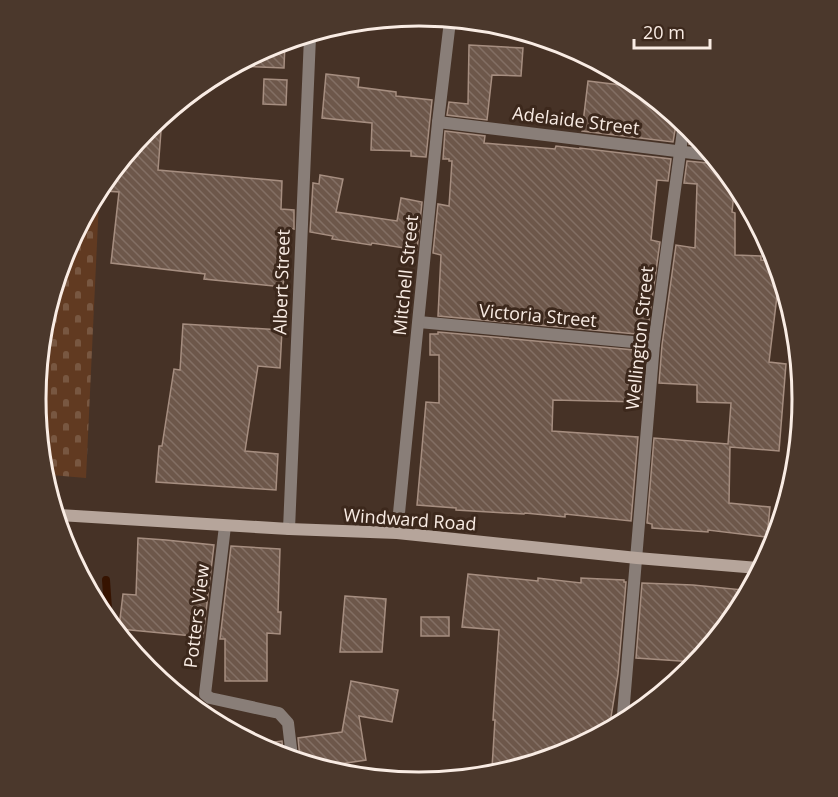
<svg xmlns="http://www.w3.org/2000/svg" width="838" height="797" viewBox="0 0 838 797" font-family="'Open Sans',sans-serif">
	<defs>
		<pattern id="cemetery-stones" width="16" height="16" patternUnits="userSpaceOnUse" patternTransform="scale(1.5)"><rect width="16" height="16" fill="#613a21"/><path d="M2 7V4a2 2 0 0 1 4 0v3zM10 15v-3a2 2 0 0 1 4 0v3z" fill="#785741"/></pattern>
		<pattern id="building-back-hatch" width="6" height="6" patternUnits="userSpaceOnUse" patternTransform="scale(1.5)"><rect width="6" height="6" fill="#6d574a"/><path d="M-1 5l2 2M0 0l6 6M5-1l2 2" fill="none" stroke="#836f64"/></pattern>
	</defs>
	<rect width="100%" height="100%" fill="#463226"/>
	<path fill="url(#cemetery-stones)" d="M99,200L86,478L51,475L36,398L65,251Z"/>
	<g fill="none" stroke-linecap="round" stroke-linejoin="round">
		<path stroke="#361300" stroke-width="8" d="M106,580L108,609"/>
	</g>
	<g fill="url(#building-back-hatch)" stroke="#a68e80" stroke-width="1.5">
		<path d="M285,42L284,68L240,66L273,44Z"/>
		<path d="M469,45L523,48L521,76L492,75L487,120L447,115L449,102L468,104Z"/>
		<path d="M326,74L359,78L358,87L396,92V96L432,100L426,157L411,156V151L371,150L372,123L322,118Z"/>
		<path d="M264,79L287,80L286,105L263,104Z"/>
		<path d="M588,81L629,86L677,119L673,142L582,131Z"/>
		<path d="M162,118L158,170L282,181L281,209L294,210V229L289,228L283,287L204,279L205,274L111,263L119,192L105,191L148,127Z"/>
		<path d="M691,129L703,146L689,144Z"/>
		<path d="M445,131L485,136L484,143L555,149L556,146L580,149V148L671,159L668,181L657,180L651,240L660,242L647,335L438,316L441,255L433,253L438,204L449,206L452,161H449V159H443Z"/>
		<path d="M687,161L708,163L713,162L734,193L732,212L735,213V255L761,256V260L775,261L782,297L777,296L769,362L786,364L779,451L730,447L729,503L770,507L767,537L708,530V532L652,528V524L647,523L654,438L728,444L731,403L697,402V385L659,383L662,345L676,245L695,248L697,184L684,183Z"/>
		<path d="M320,175L343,179L336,212L397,221L401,198L422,202L417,250L372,243L371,245L332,239L333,236L310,232L313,183L319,184Z"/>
		<path d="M183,324L282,330L280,368L258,366L245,451L278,454L276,490L156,482L159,446H162L174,369L180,370Z"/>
		<path d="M438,332L645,351L641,402L553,400L552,431L638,437L631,521L565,514V517L525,513L524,514L456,510V508L417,505L426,402L439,403V355H430V334H438Z"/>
		<path d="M138,538L166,540L214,545L203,637L120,629L119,627L123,594L136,595Z"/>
		<path d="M231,546L280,549L278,612H281L280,634L267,633V681H225V639H220Z"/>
		<path d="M468,574L538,581V578L581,583V578L624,580V582H626L618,674L610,723L565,753L492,768L495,720H493L499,630L462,627Z"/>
		<path d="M642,583L693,585L744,590L695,662L636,658Z"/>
		<path d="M345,596L386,599L382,652H340Z"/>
		<rect x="421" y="617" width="28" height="19"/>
		<path d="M351,681L398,690L392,722L359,716L366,760L333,765L300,758L298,738L342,732Z"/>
		<path d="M282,741L283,755L272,753L259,744Z"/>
	</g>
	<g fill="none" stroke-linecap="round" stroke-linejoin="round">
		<g stroke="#897e78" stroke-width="12">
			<path d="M438,122L709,155"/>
			<path d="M419,322L654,344"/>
			<path d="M225,526L205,694L210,698L279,713L288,723L292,757"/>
			<path d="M289,529L310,37"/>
			<path d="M397,533L438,122L450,21"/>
			<path d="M623,715L654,344L684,123"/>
		</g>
		<path stroke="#b6a59b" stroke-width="12" d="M59,515L289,529L397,533L637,558L758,568"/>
	</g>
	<g text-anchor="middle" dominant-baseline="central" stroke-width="6" stroke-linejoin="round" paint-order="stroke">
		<g font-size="18" fill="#f9ece4" stroke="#3c281c">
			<text transform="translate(576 120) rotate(7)">Adelaide Street</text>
			<text transform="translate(405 275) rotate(-84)">Mitchell Street</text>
			<text transform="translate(281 282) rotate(-88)">Albert Street</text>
			<text transform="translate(538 315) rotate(5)">Victoria Street</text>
			<text transform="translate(639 338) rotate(-84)">Wellington Street</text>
			<text transform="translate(410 519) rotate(4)">Windward Road</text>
			<text transform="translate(196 616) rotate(-83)">Potters View</text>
		</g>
	</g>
	<path d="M0 0H838V797H0ZM46 399a373 373 0 1 1 746 0a373 373 0 1 1-746 0Z" fill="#4b382c" fill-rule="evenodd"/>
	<path fill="none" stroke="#f9ece4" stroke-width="3" d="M46 399a373 373 0 1 1 746 0a373 373 0 1 1-746 0Z"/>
	<path d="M634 39v9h76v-9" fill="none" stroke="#f9ece4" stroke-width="3"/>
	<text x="643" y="39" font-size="18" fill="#f9ece4" stroke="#3c281c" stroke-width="4.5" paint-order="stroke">20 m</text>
</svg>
